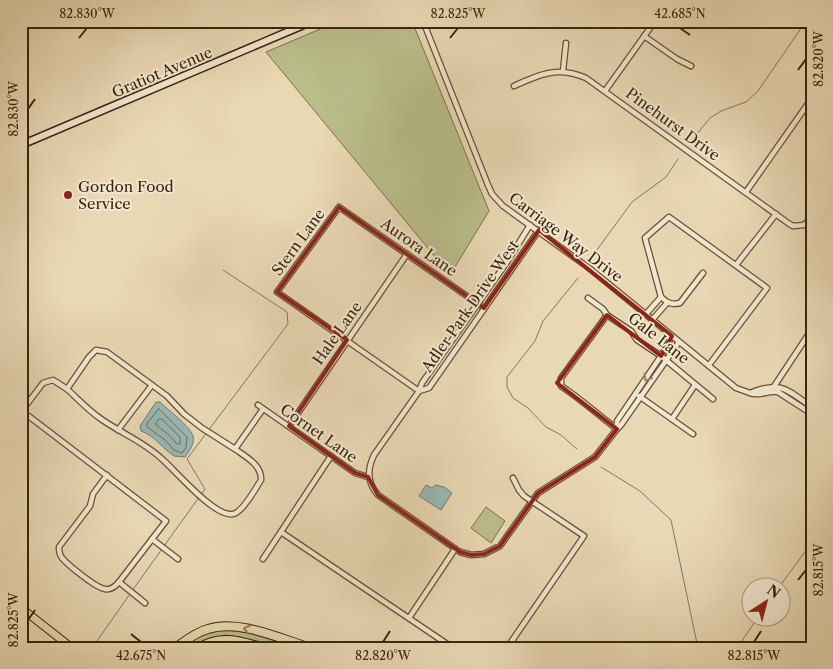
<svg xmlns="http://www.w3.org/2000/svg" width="833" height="669" viewBox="0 0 833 669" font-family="'Libre Caslon Text',serif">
	<rect width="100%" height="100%" fill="#e9d8b4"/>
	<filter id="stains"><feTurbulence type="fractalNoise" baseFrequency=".004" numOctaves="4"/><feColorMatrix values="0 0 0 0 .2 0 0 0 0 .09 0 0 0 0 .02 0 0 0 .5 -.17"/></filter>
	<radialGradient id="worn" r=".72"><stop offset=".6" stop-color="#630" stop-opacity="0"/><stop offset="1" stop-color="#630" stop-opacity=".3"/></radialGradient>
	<g fill="#b9be8b" stroke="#7a724c">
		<path d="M339,21H412L489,211L450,275L266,52Z"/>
		<path d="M486,507L505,521L491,543L471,528Z"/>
		<path d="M231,629L245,632L299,648H277L240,637L225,635L206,640L193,648H181C200,635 208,632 231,629Z"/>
	</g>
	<g fill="#99b8b5" stroke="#737d71">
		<path d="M156,402H160C167,409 190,426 193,436C195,444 189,451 185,457L174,456C162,448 155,436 141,431L140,426Z"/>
		<path d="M426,485L432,488L435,485L444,487L452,493L441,510L419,496Z"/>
	</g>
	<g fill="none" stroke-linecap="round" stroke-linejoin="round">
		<g stroke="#6a6e60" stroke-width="1">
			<path d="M159,409L187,437L186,447L182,453L174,450L165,440L147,427V424Z"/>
			<path d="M159,419H162L180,437V444H177L169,435L156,425V423Z"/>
		</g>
		<g stroke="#737d71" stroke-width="1">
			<path d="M691,141L710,118L721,111L746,102L758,91L806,21"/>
			<path d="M591,258L632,202L666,177L678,159"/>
			<path d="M577,449L561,435L546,427L528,408L513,398L507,387V377L535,341L543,321L578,278"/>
			<path d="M601,467L640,491L671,520L698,648"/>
			<path d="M164,546L205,489L187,459L288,324L287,312L223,270"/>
			<path d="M780,586L812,542"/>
			<path d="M132,591L162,549"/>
			<path d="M92,648L130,594"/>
			<path d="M737,648L759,616"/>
		</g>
		<defs>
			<g id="street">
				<path d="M423,21L488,185L492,194L503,206L589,268L736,388L750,393"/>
				<path d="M644,36L677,59L691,66"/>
				<path d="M563,71L566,43"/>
				<path d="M514,86C540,74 558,66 586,78L788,223L793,226L804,225L812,217"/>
				<path d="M605,91L655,21"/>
				<path d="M746,192L812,98"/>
				<path d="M530,225L507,262L422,383L419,391L429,388L539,230"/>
				<path d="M736,265L776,214"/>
				<path d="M703,273L680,303C672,305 667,303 661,297L645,238L669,217L767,288L709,365"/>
				<path d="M588,298L603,309L607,315L631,331L637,340L661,356L713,399"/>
				<path d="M484,308L339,207L277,292L419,391L374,455C367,470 367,482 378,495L460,552L471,555L484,554L500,546L538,493L595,457L617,429C598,415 581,399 561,386V378L607,315"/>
				<path d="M646,314L661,297"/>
				<path d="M652,320L667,303"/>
				<path d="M672,336L661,356L617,421V429L621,425L679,342"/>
				<path d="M773,388L812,329"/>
				<path d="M67,389C78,399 88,410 101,419C121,433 144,442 162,459C175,470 215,518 233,514C242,513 256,488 261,480C262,465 246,457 235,449"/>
				<path d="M639,396L693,434"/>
				<path d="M258,405L355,473L368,477"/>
				<path d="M812,407C787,390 781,380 750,393C759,397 768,390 778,392L812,414"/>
				<path d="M22,411L166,521L119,582C115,587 111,590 105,589C96,588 68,565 62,558C59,554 59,551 59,547L90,506L93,494L107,475"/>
				<path d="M21,412L43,383L53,380L67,389L89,357L96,350L107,352L167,396L184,414L202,428L235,449L263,409"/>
				<path d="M672,419L695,385"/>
				<path d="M289,426L407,254"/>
				<path d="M118,430L152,385"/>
				<path d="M281,532L453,648"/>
				<path d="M152,539L178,559"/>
				<path d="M263,559L331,456"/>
				<path d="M119,582L145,603"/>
				<path d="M409,618L455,549"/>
				<path d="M507,648L584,536L524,496L519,490L513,478"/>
			</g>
			<path id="secondary" d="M21,145L313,21"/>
			<path id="primary" d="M21,608L72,648"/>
			<g id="highway">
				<path d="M175,648C185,641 196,632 208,629C239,619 281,639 311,648"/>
				<path d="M199,648C220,634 242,641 264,648"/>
			</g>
		</defs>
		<use href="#street" stroke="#665236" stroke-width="7"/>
		<use href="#secondary" stroke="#3a250c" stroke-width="9"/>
		<use href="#primary" stroke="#3a250c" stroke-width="9"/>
		<use href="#highway" stroke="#3a250c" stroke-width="10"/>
		<use href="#street" stroke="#f1e6ce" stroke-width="4.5"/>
		<use href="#secondary" stroke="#f1e6ce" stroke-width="6"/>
		<use href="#primary" stroke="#e9d8b4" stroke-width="7"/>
		<use href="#highway" stroke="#e9d8b4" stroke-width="8"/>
	</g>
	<defs><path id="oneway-chevron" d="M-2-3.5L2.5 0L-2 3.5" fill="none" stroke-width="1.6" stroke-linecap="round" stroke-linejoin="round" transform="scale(1.25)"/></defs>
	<use stroke="#96866d" href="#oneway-chevron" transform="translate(647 378) rotate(124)"/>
	<use stroke="#927e60" href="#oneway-chevron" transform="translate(247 629) rotate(-165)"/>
	<path fill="none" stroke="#8f2418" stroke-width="4" stroke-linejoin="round" d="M339,207L484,308L539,230L672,336L661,356L607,315L557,383L617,429L595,457L538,493L500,546L484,554L471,555L460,552L378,495L368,477L355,473L289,426L347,340L277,292Z"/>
	<path fill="none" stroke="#3a250c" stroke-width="2" d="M680,28L690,35M79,38L87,28M450,38L458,28M798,70L806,59M28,109L35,99M798,580L806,570M28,620L35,610M131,634L141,642M383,642L390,631M754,642L761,631"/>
	<circle fill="#8f2418" stroke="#f1e6ce" stroke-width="2" cx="68" cy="195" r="5"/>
	<g text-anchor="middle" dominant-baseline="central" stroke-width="4" stroke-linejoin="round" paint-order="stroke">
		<g font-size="15" fill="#3a250c" stroke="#f1e6ce">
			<text transform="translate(162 72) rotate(-23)">Gratiot Avenue</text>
			<text transform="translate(673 124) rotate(36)">Pinehurst Drive</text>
			<text transform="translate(566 237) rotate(37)">Carriage Way Drive</text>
			<text transform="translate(298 242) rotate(-54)">Stern Lane</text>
			<text transform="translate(419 247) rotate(35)">Aurora Lane</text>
			<text transform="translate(470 306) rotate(-55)">Adler Park Drive West</text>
			<text transform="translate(337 333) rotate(-55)">Hale Lane</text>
			<text transform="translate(659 338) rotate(38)">Gale Lane</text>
			<text transform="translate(319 433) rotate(35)">Cornet Lane</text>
		</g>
		<g font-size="15" fill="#3a250c" stroke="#f1e6ce" text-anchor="start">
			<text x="78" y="186">Gordon Food<tspan x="78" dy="17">Service</tspan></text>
		</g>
	</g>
	<rect width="833" height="669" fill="none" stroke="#e9d8b4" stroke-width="55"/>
	<g transform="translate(766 602) rotate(36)"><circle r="24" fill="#f1e6ce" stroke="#a89980"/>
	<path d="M0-4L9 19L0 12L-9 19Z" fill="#8f2418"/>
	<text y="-8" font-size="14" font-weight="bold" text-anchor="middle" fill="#3a250c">N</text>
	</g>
	<rect x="28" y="28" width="778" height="614" fill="none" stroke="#3a250c" stroke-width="2"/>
	<g font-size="12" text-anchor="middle" fill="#3a250c">
		<text x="87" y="18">82.830°W</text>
		<text x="458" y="18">82.825°W</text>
		<text x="680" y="18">42.685°N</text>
		<text transform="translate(819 59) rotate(-90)" y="4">82.820°W</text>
		<text transform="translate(14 109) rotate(-90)" y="4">82.830°W</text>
		<text transform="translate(819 570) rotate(-90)" y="4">82.815°W</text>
		<text transform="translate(14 620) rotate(-90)" y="4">82.825°W</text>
		<text x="141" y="660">42.675°N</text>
		<text x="383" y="660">82.820°W</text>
		<text x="754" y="660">82.815°W</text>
	</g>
	<rect width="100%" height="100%" filter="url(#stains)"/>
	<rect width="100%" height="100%" fill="url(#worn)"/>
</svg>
